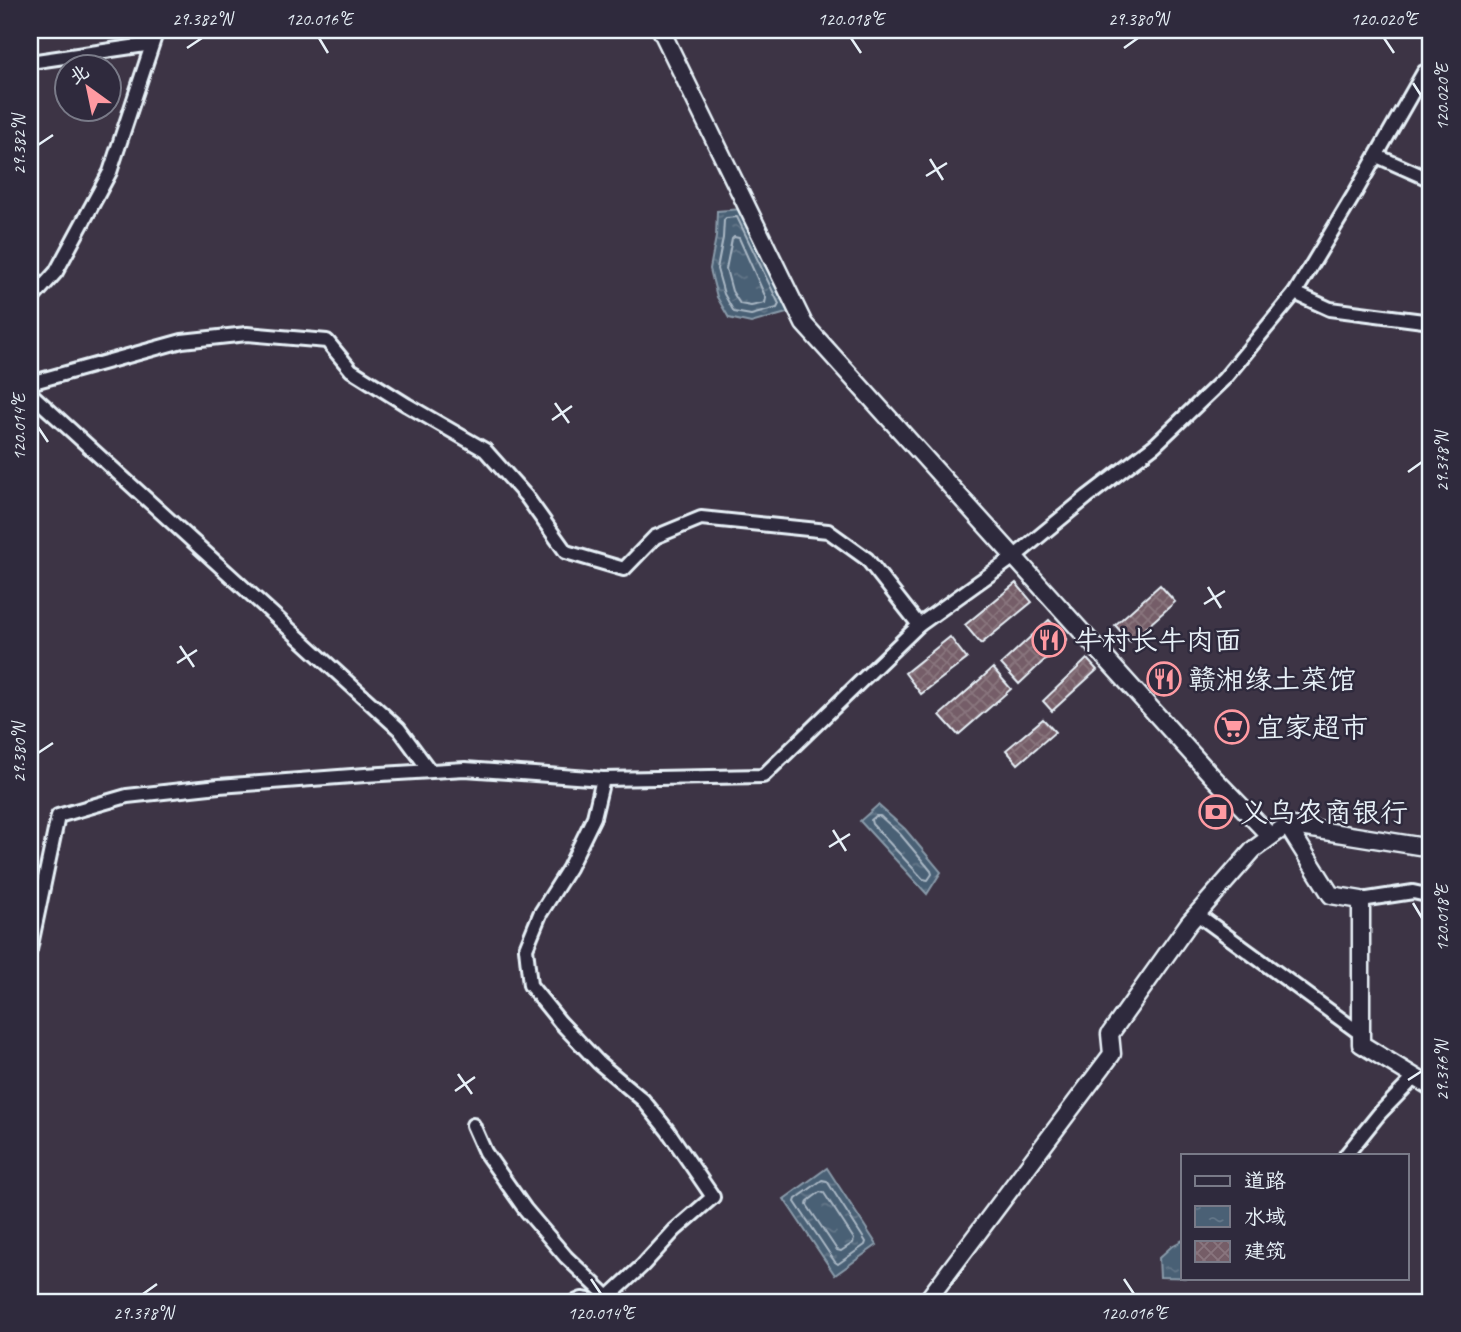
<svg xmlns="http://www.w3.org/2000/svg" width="1461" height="1332" viewBox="0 0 1461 1332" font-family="Caveat,'LXGW WenKai TC',sans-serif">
	<defs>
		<pattern id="water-ripples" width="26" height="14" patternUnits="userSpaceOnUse" patternTransform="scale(1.75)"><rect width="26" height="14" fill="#4a6075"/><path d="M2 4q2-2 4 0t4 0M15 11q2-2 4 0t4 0" fill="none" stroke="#647789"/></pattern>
		<pattern id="building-cross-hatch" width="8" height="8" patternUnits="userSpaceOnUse" patternTransform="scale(1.75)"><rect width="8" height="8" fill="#755d67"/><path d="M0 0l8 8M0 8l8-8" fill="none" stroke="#89757e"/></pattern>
	</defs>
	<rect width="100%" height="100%" fill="#3d3445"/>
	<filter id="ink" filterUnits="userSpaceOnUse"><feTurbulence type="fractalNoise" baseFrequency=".0143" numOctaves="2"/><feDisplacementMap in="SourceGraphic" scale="14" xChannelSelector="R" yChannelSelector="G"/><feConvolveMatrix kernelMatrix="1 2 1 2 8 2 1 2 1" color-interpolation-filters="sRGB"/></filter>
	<g filter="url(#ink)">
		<g fill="url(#water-ripples)" stroke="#899aa9" stroke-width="2">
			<path d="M742,209L790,312L751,323L729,318L717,297L710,269L716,237L717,211Z"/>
			<path d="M878,805L905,829L941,872L927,894L860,821Z"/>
			<path d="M827,1168L877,1245L835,1275L784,1199Z"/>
			<path d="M1183,1240V1278H1214L1160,1277L1159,1258L1172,1246Z"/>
		</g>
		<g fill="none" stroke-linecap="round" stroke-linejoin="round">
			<g stroke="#a9b7c4" stroke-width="2">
				<path d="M737,217L779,304L777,308L751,315L734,312L724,294L717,269L723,238L724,220L726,218Z"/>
				<path d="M734,237L739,238L766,298L765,303L751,306L740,304L732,291L726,269L732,239Z"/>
				<path d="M876,816H880L900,834L931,871L932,874L928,880L923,879L872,824L871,820Z"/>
				<path d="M822,1180L827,1181L866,1242L865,1245L838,1264L835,1262L795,1202L796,1199Z"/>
				<path d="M820,1192L824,1193L854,1239L853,1243L841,1251L837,1250L807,1205L808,1201Z"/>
			</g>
		</g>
		<g fill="url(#building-cross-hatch)" stroke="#e8f1f8" stroke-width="2">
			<path d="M1016,583L1032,602L981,644L965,625Z"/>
			<path d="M1160,585L1175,602L1130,642L1115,625Z"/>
			<path d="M1049,620L1067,639L1019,684L1001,664Z"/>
			<path d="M950,637L967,659L921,694L905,673Z"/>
			<path d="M1087,659L1097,670L1052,711L1043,701Z"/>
			<path d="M993,668L1011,689L958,735L940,715Z"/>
			<path d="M1043,719L1055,732L1018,764L1006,750Z"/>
		</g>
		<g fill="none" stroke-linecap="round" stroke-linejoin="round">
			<defs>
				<g id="minor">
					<path d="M30,62L152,44"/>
					<path d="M1377,156L1431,180"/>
					<path d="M1295,293L1355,193L1424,72"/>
					<path d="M30,301L56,272L110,172L157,30"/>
					<path d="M30,383L182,341L247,334L327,341L351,370L407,405L485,450L526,496L566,552L624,569L655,537L701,518L828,531L867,559L919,625L763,776L603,779"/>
					<path d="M30,393L399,729L430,771"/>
					<path d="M919,625L1014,557L1087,497L1155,445L1224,379L1295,293L1330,309L1431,322"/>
					<path d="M1361,900L1413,892L1431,896"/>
					<path d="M1197,914L1361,1034"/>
					<path d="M30,950L58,816L127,796L219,786L365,775L465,769L603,779L594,817L569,868L540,914L526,948L530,985L560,1022L598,1062L643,1100L668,1131L713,1197L675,1230L643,1265L603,1302"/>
					<path d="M473,1125L485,1152L525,1209L566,1257L608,1297"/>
					<path d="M1346,1155L1379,1114L1415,1077"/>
					<path d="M575,1302L582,1299L602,1302"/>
				</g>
				<g id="tertiary">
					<path d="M661,30L804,324L1211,775L1270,836"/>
					<path d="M1287,825L1331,895L1361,900V1044L1431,1087"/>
					<path d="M926,1302L1112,1054L1110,1034L1189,923L1254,849L1287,825L1431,848"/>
				</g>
			</defs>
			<use href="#minor" stroke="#e8f1f8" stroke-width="18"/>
			<use href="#tertiary" stroke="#e8f1f8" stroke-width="21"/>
			<use href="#minor" stroke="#2f2a3d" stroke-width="12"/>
			<use href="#tertiary" stroke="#2f2a3d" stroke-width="16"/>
		</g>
	</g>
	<path fill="none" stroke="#e8f1f8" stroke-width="2.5" d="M319,38L328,53M851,38L861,53M1384,38L1394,53M187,48L202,38M1124,48L1138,38M1413,83L1422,97M38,145L53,135M930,159L943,180M926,176L947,163M555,403L569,423M552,420L572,406M38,427L48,442M1408,472L1422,462M1208,587L1221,608M1204,604L1225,591M180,646L194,667M177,663L197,650M38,753L53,743M833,830L846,851M829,847L850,834M1413,903L1422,918M458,1074L472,1094M1408,1080L1422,1071M455,1091L475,1077M591,1279L601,1294M1124,1279L1134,1294M143,1294L157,1284"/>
	<defs>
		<symbol id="restaurant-ring" viewBox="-11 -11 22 22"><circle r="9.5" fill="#2f2a3d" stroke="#ff9aa2" stroke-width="1.5"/><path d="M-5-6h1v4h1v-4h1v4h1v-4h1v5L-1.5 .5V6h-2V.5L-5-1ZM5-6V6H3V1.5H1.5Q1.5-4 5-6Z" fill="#ff9aa2"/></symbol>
		<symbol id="supermarket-ring" viewBox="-11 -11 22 22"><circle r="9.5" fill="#2f2a3d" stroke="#ff9aa2" stroke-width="1.5"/><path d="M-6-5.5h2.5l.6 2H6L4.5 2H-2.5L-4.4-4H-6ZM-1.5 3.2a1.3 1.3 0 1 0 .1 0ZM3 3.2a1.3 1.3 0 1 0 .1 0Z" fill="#ff9aa2"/></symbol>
		<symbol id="bank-ring" viewBox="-11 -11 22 22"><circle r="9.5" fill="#2f2a3d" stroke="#ff9aa2" stroke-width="1.5"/><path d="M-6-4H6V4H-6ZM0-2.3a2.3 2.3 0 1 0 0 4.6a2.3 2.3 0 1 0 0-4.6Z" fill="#ff9aa2"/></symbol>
	</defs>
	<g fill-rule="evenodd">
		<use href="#restaurant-ring" x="1030" y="621" width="38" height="38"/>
		<use href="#restaurant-ring" x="1145" y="660" width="38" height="38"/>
		<use href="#supermarket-ring" x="1213" y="708" width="38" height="38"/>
		<use href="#bank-ring" x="1197" y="793" width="38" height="38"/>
	</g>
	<g text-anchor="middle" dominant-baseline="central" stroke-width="5" stroke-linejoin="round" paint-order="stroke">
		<g font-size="28" fill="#e8f1f8" stroke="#2f2a3d" text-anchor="start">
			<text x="1074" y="640">牛村长牛肉面</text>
			<text x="1188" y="679">赣湘缘土菜馆</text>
			<text x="1256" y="727">宜家超市</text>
			<text x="1240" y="812">义乌农商银行</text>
		</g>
	</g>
	<rect width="1461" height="1332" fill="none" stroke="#2f2a3d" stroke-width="77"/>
	<rect x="1181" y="1154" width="228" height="126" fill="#2f2a3d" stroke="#797a88" stroke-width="2"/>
	<rect x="1195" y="1176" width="35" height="10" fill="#2f2a3d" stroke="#797a88" stroke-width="2"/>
	<text x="1244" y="1188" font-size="21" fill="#e8f1f8">道路</text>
	<rect x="1195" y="1206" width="35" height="21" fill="url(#water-ripples)" stroke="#797a88" stroke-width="2"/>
	<text x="1244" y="1224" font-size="21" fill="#e8f1f8">水域</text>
	<rect x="1195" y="1241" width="35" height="21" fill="url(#building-cross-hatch)" stroke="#797a88" stroke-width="2"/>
	<text x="1244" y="1258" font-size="21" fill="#e8f1f8">建筑</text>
	<g transform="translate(88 88) rotate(327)"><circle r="33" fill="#2f2a3d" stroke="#797a88" stroke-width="2"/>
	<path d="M0-5L12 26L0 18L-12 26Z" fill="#ff9aa2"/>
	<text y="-10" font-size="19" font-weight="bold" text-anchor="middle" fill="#e8f1f8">北</text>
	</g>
	<rect x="38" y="38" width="1384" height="1256" fill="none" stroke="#e8f1f8" stroke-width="2.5"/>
	<g font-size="18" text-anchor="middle" fill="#e8f1f8">
		<text x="202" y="25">29.382°N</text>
		<text x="319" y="25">120.016°E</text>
		<text x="851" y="25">120.018°E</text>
		<text x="1138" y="25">29.380°N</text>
		<text x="1384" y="25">120.020°E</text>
		<text transform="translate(1442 97) rotate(-90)" y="6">120.020°E</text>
		<text transform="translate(19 145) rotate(-90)" y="6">29.382°N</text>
		<text transform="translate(19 427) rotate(-90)" y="6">120.014°E</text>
		<text transform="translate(1442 462) rotate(-90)" y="6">29.378°N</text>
		<text transform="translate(19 753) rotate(-90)" y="6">29.380°N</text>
		<text transform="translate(1442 918) rotate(-90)" y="6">120.018°E</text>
		<text transform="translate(1442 1071) rotate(-90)" y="6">29.376°N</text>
		<text x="143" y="1319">29.378°N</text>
		<text x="601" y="1319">120.014°E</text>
		<text x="1134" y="1319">120.016°E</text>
	</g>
</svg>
